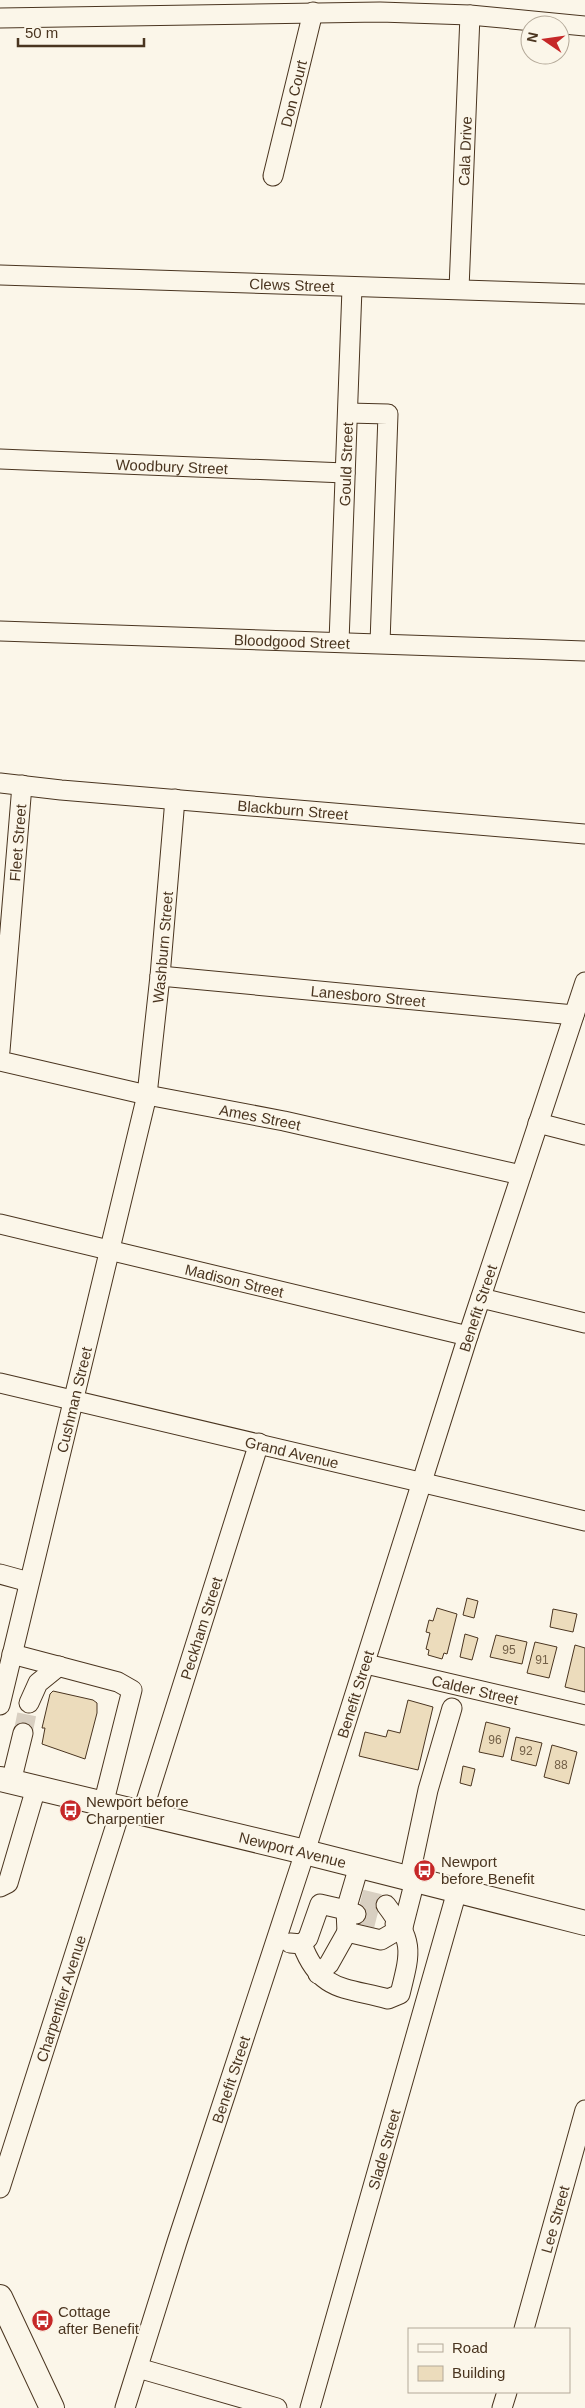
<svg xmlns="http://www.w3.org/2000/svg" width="585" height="2408" viewBox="0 0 585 2408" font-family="Helvetica,sans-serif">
	<rect width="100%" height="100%" fill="#fbf6e9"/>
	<g fill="#ecdcbc" stroke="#4a3520">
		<path d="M467,1598L478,1601L474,1618L463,1615Z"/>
		<path d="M437,1608L457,1614L447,1654L444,1653L442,1659L428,1655L429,1650L426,1649L430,1633L426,1632L429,1620L433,1621Z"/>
		<path d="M553,1609L577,1614L573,1632L550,1627Z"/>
		<path d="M465,1634L478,1638L472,1660L460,1657Z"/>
		<path d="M496,1635L527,1642L522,1664L490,1657Z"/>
		<path d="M535,1642L557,1647L549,1678L527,1673Z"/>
		<path d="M575,1645L585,1648V1692L565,1687Z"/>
		<path d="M53,1691L93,1700L97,1703V1713L85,1759L42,1744L45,1728H42L50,1694Z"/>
		<path d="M408,1700L433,1707L418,1770L359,1756L365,1732L386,1737L388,1730L400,1733Z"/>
		<path d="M486,1722L510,1728L503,1757L479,1752Z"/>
		<path d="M516,1737L542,1743L536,1766L511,1760Z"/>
		<path d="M552,1745L577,1752L569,1784L544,1777Z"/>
		<path d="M463,1766L475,1769L471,1786L460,1783Z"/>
	</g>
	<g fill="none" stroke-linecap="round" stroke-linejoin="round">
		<g stroke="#d8cfc1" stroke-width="19" stroke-dasharray="19 9" stroke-linecap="butt">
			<path d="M23,1733L29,1703"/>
			<path d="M361,1899L386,1905"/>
			<path d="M358,1914L382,1920"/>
		</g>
		<defs>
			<g id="minor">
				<path d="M0,18L380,12L470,15L585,26"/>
				<path id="s1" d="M273,176L313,12"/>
				<path id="s2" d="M0,275L585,294"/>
				<path id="s3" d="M459,289L470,15"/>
				<path d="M348,413L388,414L380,643"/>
				<path id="s4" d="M0,459L345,473"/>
				<path id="s5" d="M0,631L585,651"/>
				<path id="s6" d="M339,642L352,288"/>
				<path id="s7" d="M0,783L61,790L585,834"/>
				<path id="s8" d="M160,976L574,1015"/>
				<path id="s9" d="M0,1051L22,785"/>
				<path id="s10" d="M0,1061L147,1095L284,1121L521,1175"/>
				<path d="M538,1123L585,1135"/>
				<path id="s11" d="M0,1224L468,1336"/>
				<path d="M481,1298L585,1323"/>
				<path id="s12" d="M0,1383L585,1521"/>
				<path d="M0,1574L29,1582"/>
				<path d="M12,1654L118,1682L132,1690L103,1805"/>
				<path id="s13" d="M366,1664L585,1715"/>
				<path d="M29,1703L38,1683L59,1666"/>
				<path id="s14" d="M0,1705L147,1095L160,976L175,799"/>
				<path d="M11,1782L23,1733"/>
				<path id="s15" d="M142,1814L259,1443"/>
				<path d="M409,1879L428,1790L452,1708"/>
				<path d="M0,1887L8,1883L36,1788"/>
				<path d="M356,1914L346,1910L347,1932L381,1940L403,1927"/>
				<path d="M395,1924L403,1927L415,1880"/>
				<path d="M290,1943L302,1944L308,1938L320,1904L346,1910L359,1866"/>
				<path d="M302,1944C320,1992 344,1987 388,1999L400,1994C411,1950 414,1942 386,1905"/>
				<path d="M318,1974L329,1964L347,1932"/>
				<path id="s16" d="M0,2188L121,1809"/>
				<path id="s17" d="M524,2329L585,2110"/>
				<path d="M138,2368L277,2408"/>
				<path id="s18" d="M125,2408L177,2242L305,1852L468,1336L585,982"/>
				<path id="s19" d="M310,2408L457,1891"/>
				<path d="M502,2408L507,2392"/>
			</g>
			<g id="major">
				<path id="s20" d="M0,1779L305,1852L585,1923"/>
				<path d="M0,2297L52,2408"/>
			</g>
		</defs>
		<use href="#minor" stroke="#4a3520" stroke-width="21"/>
		<use href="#major" stroke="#4a3520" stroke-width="26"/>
		<use href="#minor" stroke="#fbf6e9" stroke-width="19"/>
		<use href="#major" stroke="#fbf6e9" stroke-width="24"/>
	</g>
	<defs>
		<symbol id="bus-disc" viewBox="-11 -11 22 22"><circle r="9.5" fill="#c62828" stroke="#fbf6e9"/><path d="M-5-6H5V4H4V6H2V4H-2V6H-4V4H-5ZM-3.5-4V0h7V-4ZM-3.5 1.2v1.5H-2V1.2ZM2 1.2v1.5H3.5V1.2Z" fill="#fff"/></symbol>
	</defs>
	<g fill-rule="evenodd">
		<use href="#bus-disc" x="58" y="1798" width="25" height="25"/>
		<use href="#bus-disc" x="412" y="1858" width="25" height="25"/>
		<use href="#bus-disc" x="30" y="2308" width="25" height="25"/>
	</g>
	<g text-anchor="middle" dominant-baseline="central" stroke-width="4" stroke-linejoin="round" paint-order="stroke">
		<g font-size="12" fill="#725f47">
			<text x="509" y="1650">95</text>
			<text x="542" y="1660">91</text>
			<text x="495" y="1740">96</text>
			<text x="526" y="1751">92</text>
			<text x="561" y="1765">88</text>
		</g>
		<g font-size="15" fill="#4a3520" stroke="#fbf6e9">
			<text stroke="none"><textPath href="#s1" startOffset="85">Don Court</textPath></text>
			<text stroke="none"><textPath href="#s3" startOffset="138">Cala Drive</textPath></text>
			<text stroke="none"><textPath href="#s2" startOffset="292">Clews Street</textPath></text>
			<text stroke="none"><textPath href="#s6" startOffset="178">Gould Street</textPath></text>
			<text stroke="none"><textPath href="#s4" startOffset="172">Woodbury Street</textPath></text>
			<text stroke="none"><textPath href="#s5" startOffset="292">Bloodgood Street</textPath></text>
			<text stroke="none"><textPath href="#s7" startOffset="294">Blackburn Street</textPath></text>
			<text stroke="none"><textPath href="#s9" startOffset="209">Fleet Street</textPath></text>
			<text stroke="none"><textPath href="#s14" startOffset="776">Washburn Street</textPath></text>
			<text stroke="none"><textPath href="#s8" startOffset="209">Lanesboro Street</textPath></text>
			<text stroke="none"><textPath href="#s10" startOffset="266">Ames Street</textPath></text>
			<text stroke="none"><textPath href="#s11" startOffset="241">Madison Street</textPath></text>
			<text stroke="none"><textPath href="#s18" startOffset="1155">Benefit Street</textPath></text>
			<text stroke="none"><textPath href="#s14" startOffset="314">Cushman Street</textPath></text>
			<text stroke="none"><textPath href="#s12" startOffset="300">Grand Avenue</textPath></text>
			<text stroke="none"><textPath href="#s15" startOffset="195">Peckham Street</textPath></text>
			<text stroke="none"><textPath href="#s13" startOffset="112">Calder Street</textPath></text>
			<text stroke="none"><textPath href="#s18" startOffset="750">Benefit Street</textPath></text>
			<text stroke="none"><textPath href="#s20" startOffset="301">Newport Avenue</textPath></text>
			<text stroke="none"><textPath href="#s16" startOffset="199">Charpentier Avenue</textPath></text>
			<text stroke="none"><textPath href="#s18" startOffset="345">Benefit Street</textPath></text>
			<text stroke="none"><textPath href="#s19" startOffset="269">Slade Street</textPath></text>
			<text stroke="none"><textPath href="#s17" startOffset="114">Lee Street</textPath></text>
		</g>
		<g font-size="15" fill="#4a3520" stroke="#fbf6e9" text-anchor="start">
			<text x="86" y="1801">Newport before<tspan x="86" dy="17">Charpentier</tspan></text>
			<text x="441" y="1861">Newport<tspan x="441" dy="17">before Benefit</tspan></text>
			<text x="58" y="2311">Cottage<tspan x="58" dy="17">after Benefit</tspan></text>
		</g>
	</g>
	<rect x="408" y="2328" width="162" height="65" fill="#fbf6e9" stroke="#b4a999"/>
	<rect x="418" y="2344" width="25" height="8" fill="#fbf6e9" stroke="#b4a999"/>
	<text x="452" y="2353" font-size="15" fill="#4a3520">Road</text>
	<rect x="418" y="2366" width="25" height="15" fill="#ecdcbc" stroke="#b4a999"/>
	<text x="452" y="2378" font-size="15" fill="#4a3520">Building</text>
	<g transform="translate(545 40) rotate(283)"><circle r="24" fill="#fbf6e9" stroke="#b4a999"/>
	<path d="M0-4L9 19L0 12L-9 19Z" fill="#c62828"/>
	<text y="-8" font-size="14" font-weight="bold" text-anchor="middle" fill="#4a3520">N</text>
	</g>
	<path d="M18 38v8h126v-8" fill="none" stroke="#4a3520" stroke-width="2.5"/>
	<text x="25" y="38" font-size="15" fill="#4a3520" stroke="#fbf6e9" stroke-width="4" paint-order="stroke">50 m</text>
</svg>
